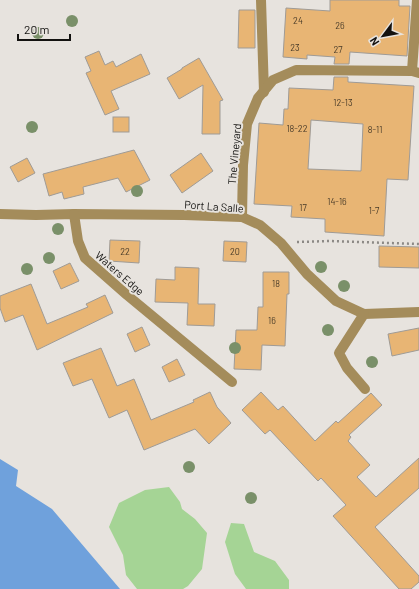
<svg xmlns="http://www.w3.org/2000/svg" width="419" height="589" viewBox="0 0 419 589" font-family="Barlow,sans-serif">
	<rect width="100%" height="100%" fill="#e7e3de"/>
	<g fill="#a5d495">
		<path d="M169,487L180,502L182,509L195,519L207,533L202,569L188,586L183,589H137L126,575L123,555L109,527L119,503L145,490Z"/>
		<path d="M231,523L244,524L254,552L275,561L289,580V589H246L235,574L225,542Z"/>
	</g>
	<path fill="#6fa1dc" d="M0,459L18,470L16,486L52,509L120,589H0Z"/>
	<g fill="#e8b574" stroke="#9f9b96" fill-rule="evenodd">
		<path d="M330,0H399V6H410L407,56L350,52L349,64H334L335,57L307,55V59L283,57L286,8L330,11Z"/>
		<path d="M239,10H255V48H238Z"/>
		<path d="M99,51L105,65L113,61L116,67L141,54L150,74L111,91L119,109L105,115L86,73L91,71L85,57Z"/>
		<path d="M199,58L223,100L220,101V134H202L203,85L179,99L167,78L182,69V68Z"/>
		<path d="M334,77H348V82L414,86L408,180L387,179L384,236L325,232V219L291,217L292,206L254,204L259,123L283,125L284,109H288L289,88L333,90ZM311,120L363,124L361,171L308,169Z"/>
		<rect x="113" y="117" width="16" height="15"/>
		<path d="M134,150L150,180L126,192L118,178L83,187L84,194L64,199L62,192L49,196L43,174Z"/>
		<path d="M201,153L213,171L182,193L170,175Z"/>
		<path d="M27,158L35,173L18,182L10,167Z"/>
		<path d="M110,240L140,241L139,263L109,261Z"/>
		<path d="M224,241L247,242L246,262L223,261Z"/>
		<path d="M379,246L419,247V268L379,267Z"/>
		<path d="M70,263L79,281L61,289L53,271Z"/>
		<path d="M175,267L199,268L198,304H215L214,326L187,325L188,303L155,302L156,279L175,280Z"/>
		<path d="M263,272H289V294H287L285,346L262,345L261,370L234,369L236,330H257L258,307H263Z"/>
		<path d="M31,284L47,324L88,307L86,304L105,295L113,313L37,350L23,315L5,322L0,308V296Z"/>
		<path d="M142,327L150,345L135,352L127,334Z"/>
		<path d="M419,328V350L392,356L388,334Z"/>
		<path d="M101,348L117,386L134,379L151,420L194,402L193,400L210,392L217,407L231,423L209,444L195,429L144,450L127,410L109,418L92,379L73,386L63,363Z"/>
		<path d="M177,359L185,375L169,382L162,367Z"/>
		<path d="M261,392L278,410L283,406L315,441L336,421L338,423L371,393L382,405L349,435L351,437L348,441L370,465L357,477L376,497L419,458V488L375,527L419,576V582L411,589H399L333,516L346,505L321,478L318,481L270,430L265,434L242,410Z"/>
	</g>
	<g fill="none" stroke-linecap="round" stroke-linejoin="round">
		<path stroke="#8c8985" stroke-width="2.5" stroke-dasharray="2 3" stroke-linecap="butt" d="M297,242L330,241L419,244"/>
		<g stroke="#a48c5b" stroke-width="10">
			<path d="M261,0L264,92"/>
			<path d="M412,71L417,0"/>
			<path d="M0,214L36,215L74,214L184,215L242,217L260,225L281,243L307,274L336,301L364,314L419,312"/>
			<path d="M74,214L78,241L85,258L127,295L232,382"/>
			<path d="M242,217L243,165L247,124L258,98L273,80L296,70L412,71L419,73"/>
			<path d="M364,314L339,353L347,368L365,389"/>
		</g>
	</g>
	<g fill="#7a9069">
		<circle cx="72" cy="21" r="6"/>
		<circle cx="38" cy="33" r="6"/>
		<circle cx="32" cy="127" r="6"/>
		<circle cx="137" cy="191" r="6"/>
		<circle cx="58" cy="229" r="6"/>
		<circle cx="49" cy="258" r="6"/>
		<circle cx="321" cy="267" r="6"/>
		<circle cx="27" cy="269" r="6"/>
		<circle cx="344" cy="286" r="6"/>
		<circle cx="328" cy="330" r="6"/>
		<circle cx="235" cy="348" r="6"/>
		<circle cx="372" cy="362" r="6"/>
		<circle cx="189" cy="467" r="6"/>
		<circle cx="251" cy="498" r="6"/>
	</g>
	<g text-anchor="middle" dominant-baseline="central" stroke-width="4" stroke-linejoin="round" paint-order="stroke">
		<g font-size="9" fill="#483b29">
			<text x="298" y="20">24</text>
			<text x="340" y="25">26</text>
			<text x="295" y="47">23</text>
			<text x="338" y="49">27</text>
			<text x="343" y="102">12-13</text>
			<text x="297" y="128">18-22</text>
			<text x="375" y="129">8-11</text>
			<text x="337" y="201">14-16</text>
			<text x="303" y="207">17</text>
			<text x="374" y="210">1-7</text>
			<text x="125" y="251">22</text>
			<text x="235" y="251">20</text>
			<text x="276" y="283">18</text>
			<text x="272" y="320">16</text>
		</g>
		<g font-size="11" fill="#131210" stroke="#e7e3de">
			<text transform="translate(234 154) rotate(-85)">The Vineyard</text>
			<text transform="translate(214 206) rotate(4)">Port La Salle</text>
			<text transform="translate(120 273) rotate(41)">Waters Edge</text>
		</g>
	</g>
	<g transform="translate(383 36) rotate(238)" stroke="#e7e3de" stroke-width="3" paint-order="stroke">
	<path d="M0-3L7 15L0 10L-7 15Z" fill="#131210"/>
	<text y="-6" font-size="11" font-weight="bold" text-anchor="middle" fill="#131210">N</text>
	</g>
	<path d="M18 34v6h52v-6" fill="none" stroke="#131210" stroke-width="2"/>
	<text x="24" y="34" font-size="12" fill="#131210" stroke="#e7e3de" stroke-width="3" paint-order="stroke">20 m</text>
</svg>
